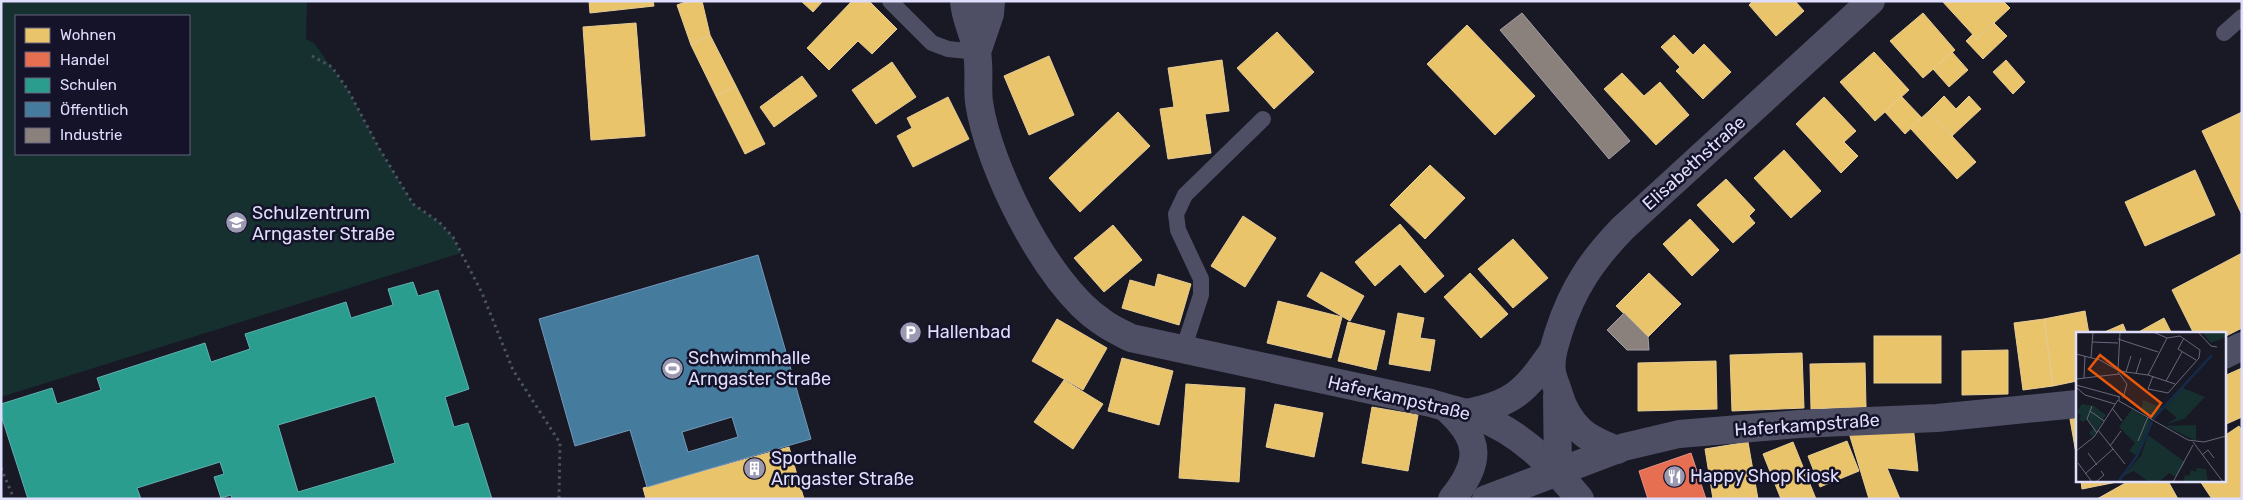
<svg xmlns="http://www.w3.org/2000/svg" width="2243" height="500" viewBox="0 0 2243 500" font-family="Rubik,sans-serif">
	<rect width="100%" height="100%" fill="#191825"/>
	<path fill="#16302f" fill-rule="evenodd" d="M1,1H307L306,39L314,43L348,90L379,148L413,204L439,222L453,237L461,253L1,397ZM16,16H189V154H16Z"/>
	<g fill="#e9c46a" stroke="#e6cc96">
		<path d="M589,1H653L654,6L590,13Z"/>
		<path d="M688,1H702L710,35L691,45L677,5Z"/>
		<path d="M801,1H823L813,12Z"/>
		<path d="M852,1H869L897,29L872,54L858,41L829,70L807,48Z"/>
		<path d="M1753,1H1795L1804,11L1776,36L1749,5Z"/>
		<path d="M1942,1H2003L2010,8L1977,39Z"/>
		<path d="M1923,13L1955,50L1923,78L1890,41Z"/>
		<path d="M636,23L645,136L591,140L583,27Z"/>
		<path d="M1994,23L2007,36L1983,59L1966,41L1973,34L1977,39Z"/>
		<path d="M1467,25L1535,96L1495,135L1427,64Z"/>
		<path d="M1277,32L1314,72L1274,109L1237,68Z"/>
		<path d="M710,35L736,86L716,96L691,45Z"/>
		<path d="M1674,35L1693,55L1704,44L1731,72L1703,99L1676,71L1680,67L1661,47Z"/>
		<path d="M1874,52L1909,90L1875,121L1840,82Z"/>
		<path d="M1952,52L1968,70L1949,87L1933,69Z"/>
		<path d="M1049,56L1074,115L1029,135L1004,76Z"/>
		<path d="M1222,60L1229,111L1205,114L1211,153L1168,159L1160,109L1174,107L1168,68Z"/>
		<path d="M2006,60L2025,82L2013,94L1993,72Z"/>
		<path d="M892,62L916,97L876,124L852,90Z"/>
		<path d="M1622,73L1644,96L1660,82L1689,115L1656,145L1604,89Z"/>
		<path d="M802,76L817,96L774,127L760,107Z"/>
		<path d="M736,86L765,144L745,154L716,96Z"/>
		<path d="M1901,96L1922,118L1905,134L1885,112Z"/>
		<path d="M1944,96L1956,109L1969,96L1981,109L1952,136L1929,111Z"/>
		<path d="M948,97L969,139L913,167L897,136L912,128L907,118Z"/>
		<path d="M1824,97L1856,131L1844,142L1858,156L1841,173L1796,124Z"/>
		<path d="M1929,111L1976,162L1957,179L1910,128Z"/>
		<path d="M1118,112L1150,146L1080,212L1049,178Z"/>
		<path d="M2242,112V215L2202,131Z"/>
		<path d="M1784,150L1821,191L1791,218L1754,178Z"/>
		<path d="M1430,165L1465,198L1425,239L1390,205Z"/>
		<path d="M2195,170L2215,215L2145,246L2125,202Z"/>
		<path d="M1726,179L1755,210L1749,216L1755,223L1733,243L1697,205Z"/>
		<path d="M1243,216L1276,238L1245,287L1211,266Z"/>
		<path d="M1690,219L1719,250L1692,276L1663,244Z"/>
		<path d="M1400,224L1444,276L1425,293L1400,264L1375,286L1355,262Z"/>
		<path d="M1113,225L1142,260L1104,292L1074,258Z"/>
		<path d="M1513,239L1548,278L1513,308L1478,269Z"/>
		<path d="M2242,253V328L2224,337V334H2194L2172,290Z"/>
		<path d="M1321,272L1364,296L1350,321L1307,296Z"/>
		<path d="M1470,273L1508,314L1481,338L1444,297Z"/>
		<path d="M1649,273L1681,304L1648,337L1616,306Z"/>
		<path d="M1158,274L1191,284L1179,325L1122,308L1130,280L1155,287Z"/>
		<path d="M1278,301L1342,317L1331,358L1267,343Z"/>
		<path d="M2085,311L2089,334H2077V381L2053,386L2044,319Z"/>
		<path d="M1398,313L1424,318L1420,338L1435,340L1430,371L1389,364Z"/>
		<path d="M2164,318L2172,334H2135Z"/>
		<path d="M1057,319L1107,348L1083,390L1032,361Z"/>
		<path d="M2044,319L2053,386L2023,390L2014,323Z"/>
		<path d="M1348,322L1385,331L1376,370L1338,361Z"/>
		<path d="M2123,324L2127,334H2100Z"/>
		<rect x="1874" y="336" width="67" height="47"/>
		<path d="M2008,350V394L1962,395V351Z"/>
		<path d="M1802,353L1804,408L1732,411L1730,355Z"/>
		<path d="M1122,358L1173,371L1159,425L1108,411Z"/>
		<path d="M1716,361L1717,409L1638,411V363Z"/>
		<path d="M1865,363L1866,407L1811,409L1810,364Z"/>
		<path d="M2242,368V417L2224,425V376Z"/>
		<path d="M1064,380L1103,404L1073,449L1034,422Z"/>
		<path d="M1186,384L1245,388L1239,482L1179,478Z"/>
		<path d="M1275,404L1323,413L1314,457L1266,447Z"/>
		<path d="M1372,407L1418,415L1408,471L1362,463Z"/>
		<path d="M2077,417V459L2070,419Z"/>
		<path d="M1913,425L1918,471L1887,468L1900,499H1869L1849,433Z"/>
		<path d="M2239,426L2242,431V499H2212L2200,481H2224V436Z"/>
		<path d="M1847,441L1859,471L1820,487L1808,456Z"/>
		<path d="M1748,442L1758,499H1713L1705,449Z"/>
		<path d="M1793,442L1816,499H1781L1763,454Z"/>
		<path d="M789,447L804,499H646L643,488Z"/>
		<path d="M2081,481H2122L2082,489Z"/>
		<path d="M2129,481H2168L2178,499H2097Z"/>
	</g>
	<path fill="#e76f51" stroke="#e59085" d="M1691,453L1706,499H1648L1639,471Z"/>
	<path fill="#2a9d8f" stroke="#60b0b0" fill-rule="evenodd" d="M413,282L418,296L438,290L469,389L445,397L454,427L468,423L492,499H232L231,495L221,498L214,477L224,474L220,462L137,488L141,499H28L1,415V404L52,388L57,404L101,390L97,378L205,343L211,362L250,349L245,334L346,302L351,318L393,305L388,289ZM375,396L395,463L298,492L278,425Z"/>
	<path fill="#457b9d" stroke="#7399ba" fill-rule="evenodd" d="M758,255L811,439L647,487L630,430L575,446L539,319ZM732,417L738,437L688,452L682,432Z"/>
	<g fill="#8a817c" stroke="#a49da3">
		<path d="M1522,13L1630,141L1609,159L1500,30Z"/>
		<path d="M1624,313L1648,337L1649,350H1627L1607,330Z"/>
	</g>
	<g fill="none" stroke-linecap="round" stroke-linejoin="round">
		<g stroke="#485460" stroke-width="3" stroke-dasharray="2.5 4" stroke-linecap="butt">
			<path d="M312,56L332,67L348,90L379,148L413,204L439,222L453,237L482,293L513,370L560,443L559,499"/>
			<path d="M1,468L14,499"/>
		</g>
		<g stroke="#4e4e65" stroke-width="16">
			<path d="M890,1L932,43L948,49L977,52"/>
			<path d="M2224,33L2242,17"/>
			<path d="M1183,350L1201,295V279L1178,230L1176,214L1185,195L1263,119"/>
		</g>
		<g stroke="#4e4e65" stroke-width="28">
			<path d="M964,1C965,20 975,35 977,53C980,69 977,86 979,102C988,166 1047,285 1101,321C1110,328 1121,333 1131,338L1431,403C1446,408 1462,411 1476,416C1519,431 1551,464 1580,499"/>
			<path d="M977,52L990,14L991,1"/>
			<path d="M2224,355L2242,346"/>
			<path d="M1557,396L1558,472"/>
			<path d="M1446,408C1481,439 1482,462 1452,499"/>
			<path d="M1466,413C1514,404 1526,390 1553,351"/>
			<path d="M1617,450C1605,445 1590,440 1580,430C1570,420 1563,408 1559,394C1557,387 1553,379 1552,372C1550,358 1555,344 1559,331C1573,288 1592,260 1623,228L1871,1"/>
			<path d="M1486,499L1624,447L1679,434L1799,424L1937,418L2077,404"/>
		</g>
	</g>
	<defs>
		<symbol id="school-disc" viewBox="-11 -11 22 22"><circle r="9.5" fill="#9a99b1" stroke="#15132a"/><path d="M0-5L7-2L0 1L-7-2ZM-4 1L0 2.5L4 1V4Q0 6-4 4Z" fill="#fff"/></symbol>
		<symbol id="parking-disc" viewBox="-11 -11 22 22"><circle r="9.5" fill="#9a99b1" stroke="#15132a"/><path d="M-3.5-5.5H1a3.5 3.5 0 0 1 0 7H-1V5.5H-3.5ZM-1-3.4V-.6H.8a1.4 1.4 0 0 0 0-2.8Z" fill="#fff"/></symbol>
		<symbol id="stadium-disc" viewBox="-11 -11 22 22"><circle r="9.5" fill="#9a99b1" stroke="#15132a"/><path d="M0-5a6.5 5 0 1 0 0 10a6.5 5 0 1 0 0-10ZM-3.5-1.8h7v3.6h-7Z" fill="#fff"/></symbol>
		<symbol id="building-disc" viewBox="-11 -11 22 22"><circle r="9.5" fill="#9a99b1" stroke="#15132a"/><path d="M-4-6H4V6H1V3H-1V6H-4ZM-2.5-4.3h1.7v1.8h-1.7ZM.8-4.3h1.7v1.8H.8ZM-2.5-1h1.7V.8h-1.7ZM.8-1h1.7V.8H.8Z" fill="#fff"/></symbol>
		<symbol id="restaurant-disc" viewBox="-11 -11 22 22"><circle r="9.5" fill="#9a99b1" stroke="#15132a"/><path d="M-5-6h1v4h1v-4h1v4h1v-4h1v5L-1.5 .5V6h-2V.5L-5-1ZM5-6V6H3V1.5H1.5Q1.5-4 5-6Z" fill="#fff"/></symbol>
	</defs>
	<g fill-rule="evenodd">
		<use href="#school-disc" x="224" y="210" width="25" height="25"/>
		<use href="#parking-disc" x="898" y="320" width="25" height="25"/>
		<use href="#stadium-disc" x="660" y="356" width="25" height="25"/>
		<use href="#building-disc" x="742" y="456" width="25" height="25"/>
		<use href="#restaurant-disc" x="1662" y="464" width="25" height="25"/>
	</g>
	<g text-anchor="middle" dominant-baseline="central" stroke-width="5" stroke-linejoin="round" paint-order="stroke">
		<g font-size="18" fill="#dfdefd" stroke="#15132a">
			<text transform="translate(1694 163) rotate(-42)">Elisabethstraße</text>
			<text transform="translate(1399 398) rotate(13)">Haferkampstraße</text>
			<text transform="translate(1807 425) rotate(-4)">Haferkampstraße</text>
		</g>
		<g font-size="18" fill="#dfdefd" stroke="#15132a" text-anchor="start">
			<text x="252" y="213">Schulzentrum<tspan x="252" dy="21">Arngaster Straße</tspan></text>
			<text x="927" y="332">Hallenbad</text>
			<text x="688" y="358">Schwimmhalle<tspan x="688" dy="21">Arngaster Straße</tspan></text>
			<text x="771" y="458">Sporthalle<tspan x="771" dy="21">Arngaster Straße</tspan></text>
			<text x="1690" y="476">Happy Shop Kiosk</text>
		</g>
	</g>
	<g transform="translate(2076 332)">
		<rect width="150" height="150" fill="#191825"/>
		<path d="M126,0H147L150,5L135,11ZM107,56L129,65L108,87L88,93L101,86L89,76ZM67,68L86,76L77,86L65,80ZM6,72L18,74L30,83L17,105L13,101L18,96L12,87L7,90L3,88L5,83L0,81ZM56,77L75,89L61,124L53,119L59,111L43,95ZM120,93V109L90,94ZM72,103L109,130L100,145L93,141L83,150H73L58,139L47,144L65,124ZM121,136L130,137L132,150H107L109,143L113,144L115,138L120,140Z" fill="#16302f"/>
		<path fill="none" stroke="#142b4a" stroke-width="2.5" d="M77,87L136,23M42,150L61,124L76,90"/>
		<path fill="none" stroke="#68677b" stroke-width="1" d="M77,0L91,6M122,0L135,14L141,15M108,6L102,17L120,28M42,7L82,20M16,10L42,11M0,22L24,28L43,39L72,43L99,52M15,26L17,0M42,38L44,0M42,40L51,52L47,66M50,40L55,24M60,41L65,26M72,43L91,6L104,4L124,18L123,26L92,61L72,57L77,44M8,46L9,24M0,47L43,42M90,49L106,20M0,53L44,65M1,56L9,63L39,72M43,65V69L112,108L128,110L150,104M16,74L11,87L21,101M36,76L46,89M14,79L28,89M22,98L49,132M62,109L72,85M117,110L147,150M34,114L45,99M0,119L18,105L42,68M12,121L21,133M126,123L132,118L138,126M2,131L16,150M9,142L37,117M20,150L28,143L25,139M97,150L117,113"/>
		<path fill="#e8590c" fill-opacity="0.15" stroke="#e8590c" stroke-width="2.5" d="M24,23L85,71L75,85L13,37Z"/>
		<rect width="150" height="150" fill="none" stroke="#dfdefd" stroke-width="2.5"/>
	</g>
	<rect width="2243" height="500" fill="none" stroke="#dfdefd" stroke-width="5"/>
	<rect x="15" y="15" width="175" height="140" fill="#15132a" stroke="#66647e"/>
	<rect x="25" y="28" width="25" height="15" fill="#e9c46a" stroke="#66647e"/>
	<text x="60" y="40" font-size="15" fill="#dfdefd">Wohnen</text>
	<rect x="25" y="52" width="25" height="15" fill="#e76f51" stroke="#66647e"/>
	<text x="60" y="65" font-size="15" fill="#dfdefd">Handel</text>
	<rect x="25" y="78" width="25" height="15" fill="#2a9d8f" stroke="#66647e"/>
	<text x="60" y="90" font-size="15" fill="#dfdefd">Schulen</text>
	<rect x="25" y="102" width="25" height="15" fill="#457b9d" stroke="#66647e"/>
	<text x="60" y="115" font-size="15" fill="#dfdefd">Öffentlich</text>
	<rect x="25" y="128" width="25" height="15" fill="#8a817c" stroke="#66647e"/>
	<text x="60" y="140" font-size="15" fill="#dfdefd">Industrie</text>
</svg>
